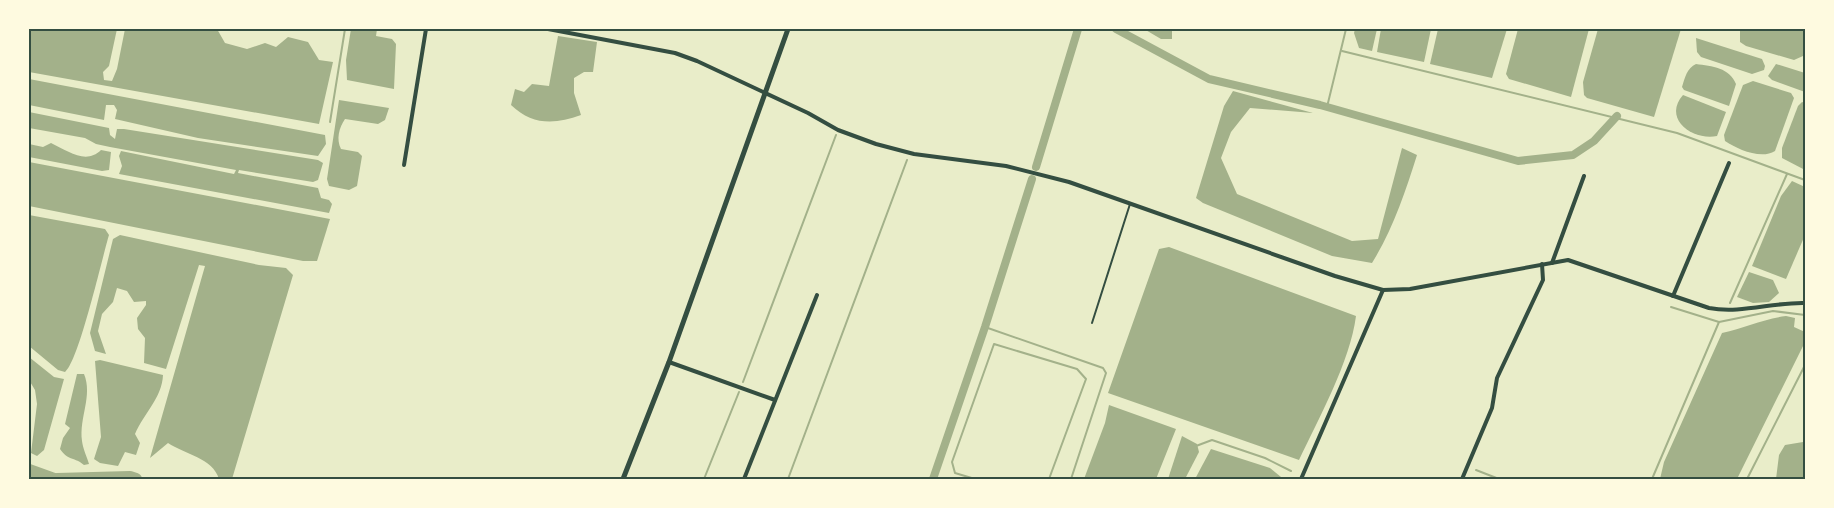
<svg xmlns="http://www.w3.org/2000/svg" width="1834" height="508" viewBox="0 0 1834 508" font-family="'Asap Condensed',sans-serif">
	<rect width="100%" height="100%" fill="#e9edc9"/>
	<g fill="#a3b18a">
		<path d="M29,29H117L109,66L103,72L104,80L112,81L117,69L125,29H217L225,43L247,49L265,43L276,47L288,37L308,42L319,60L333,62L319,124L29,72Z"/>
		<path d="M351,29H377L376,36L392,39L396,44L394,89L347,80L346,60Z"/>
		<path d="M1144,29H1172V39H1161Z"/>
		<path d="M1355,29H1377L1372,51L1359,48L1354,33Z"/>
		<path d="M1381,29H1431L1424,62L1377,52Z"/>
		<path d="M1438,29H1507L1492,78L1430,64Z"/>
		<path d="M1518,29H1589L1571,97L1509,79L1506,74Z"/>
		<path d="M1598,29H1681L1654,117L1587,98L1584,95L1583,82Z"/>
		<path d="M1740,29H1805L1803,56L1794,60L1746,46L1740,42Z"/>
		<path d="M558,36L597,42L593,72H584L574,78V93L581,115C554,125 532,125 511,105L515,89L524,92L532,84L549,86Z"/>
		<path d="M1696,38L1762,59L1765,66L1764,70L1752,74L1701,57L1697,52Z"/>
		<path d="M1696,64C1712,66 1730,68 1736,84L1729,106L1684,90L1682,87C1685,77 1687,68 1696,64Z"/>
		<path d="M1776,64L1805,73V92L1772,80L1768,76Z"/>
		<path d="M29,79L325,135L326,144L318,156L198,138L115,119L117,110L114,105H106L104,120L29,105Z"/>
		<path d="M1753,81L1791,93L1794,98L1775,151C1761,160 1737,149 1725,141L1724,135L1743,85Z"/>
		<path d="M1233,91L1313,113L1250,108L1231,132L1221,158L1237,194L1352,241L1378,239L1402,148L1417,155C1405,193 1393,229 1372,263L1332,256L1203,203L1196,198L1224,106Z"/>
		<path d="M1683,95L1726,112L1717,136C1693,141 1662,119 1683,95Z"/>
		<path d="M339,100L389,108L385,120L378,124L345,119C339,128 336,139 341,149L358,152L362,156L357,186L349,190L329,186L327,179Z"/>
		<path d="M1802,102L1805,103V170L1782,158V148L1798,106Z"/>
		<path d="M29,112L109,128L110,135L115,139L117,129H124L318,160L323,163L318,180L313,182L239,170L238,173L318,188L321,198L329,200L332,204L329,213L119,174L122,166L119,156L121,151L234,174L236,170L110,147L96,144L85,138L29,128Z"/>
		<path d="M51,143C68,151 86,165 101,150L111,152L109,170L102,171L29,157V144L43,147Z"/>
		<path d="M29,162L330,219L317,261H303L29,206Z"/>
		<path d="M1792,181L1805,187V235L1786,279L1752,266L1781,196Z"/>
		<path d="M29,215L105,229L109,235C102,258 79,361 65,372L58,370L29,346Z"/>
		<path d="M120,235L259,265L286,268L293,275L232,479H219C213,458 184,454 168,443L150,458L205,266L199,265L166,369L144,363L145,338L138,329L137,318L146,305V301L134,302L127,291L117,288L113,302L102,314L98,331L106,354L95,351L90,333L113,239Z"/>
		<path d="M1169,247L1356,316C1350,362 1319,418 1299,460L1108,393L1159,249Z"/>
		<path d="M1749,272L1773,280L1779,293L1769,302L1753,303L1737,297Z"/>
		<path d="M1786,316L1795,318L1794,327L1805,332V342L1737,479H1660L1664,462L1722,333C1744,328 1763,319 1786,316Z"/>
		<path d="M29,357L54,377L64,379L44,450L37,456L31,453L37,404L35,390L29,380Z"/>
		<path d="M100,360L163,375C162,398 144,413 135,434L140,443L136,455L125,452L118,466L100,463L94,459L101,437L95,361Z"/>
		<path d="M77,374H84C93,396 79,417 82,441C83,449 87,457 89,464L84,465C75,457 68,461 60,449L63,438L70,428L65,424Z"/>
		<path d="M1109,405L1176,429L1156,479H1084L1105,423Z"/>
		<path d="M1805,424V479H1776L1779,455L1785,445L1803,442Z"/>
		<path d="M1182,436L1197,444L1199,452L1185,479H1168Z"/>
		<path d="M1211,449L1270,468L1281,477L1280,479H1195Z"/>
	</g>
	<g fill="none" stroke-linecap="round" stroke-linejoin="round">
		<g stroke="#a3b18a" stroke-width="2">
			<path d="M1342,51L1677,133L1805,180"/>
			<path d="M1327,107L1346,29"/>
			<path d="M330,122L345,29"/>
			<path d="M1730,303L1787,174"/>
			<path d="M1671,307L1719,322L1773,311L1805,315"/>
			<path d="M985,327L1103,368L1106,373L1071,479"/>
			<path d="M743,382L836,135"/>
			<path d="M1196,446L1212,440L1265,458L1291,471"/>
			<path d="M1476,470L1499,479"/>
			<path d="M704,479L739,392"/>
			<path d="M788,479L907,160"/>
			<path d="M975,479L955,473L952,462L994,344L1077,369L1086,379L1049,479"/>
			<path d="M1652,479L1719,322"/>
			<path d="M1747,479L1805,365"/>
		</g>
		<g stroke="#a3b18a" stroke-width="8">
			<path d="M1116,29L1209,79L1320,105L1518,161L1573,155L1594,141L1617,116"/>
			<path d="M1036,167L1078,29"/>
			<path d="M933,479L985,327L1032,179"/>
		</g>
		<g stroke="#a3b18a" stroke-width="12">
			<path d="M29,470L54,479"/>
			<path d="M57,479L130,477L136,479"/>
		</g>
		<path stroke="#344e41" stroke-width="2" d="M1092,323L1130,204"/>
		<g stroke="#344e41" stroke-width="4">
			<path d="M548,29L675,53L697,61L808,113L838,130L876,144L914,154L1006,166L1069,182L1335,276L1383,290L1410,289L1568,260L1709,308C1741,314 1773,302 1805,303"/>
			<path d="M404,165L426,29"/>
			<path d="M1552,263L1584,176"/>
			<path d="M1673,296L1729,163"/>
			<path d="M669,362L775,400"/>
			<path d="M744,479L817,295"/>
			<path d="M1301,479L1383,290"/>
			<path d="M1462,479L1492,408L1497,378L1543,280L1542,264"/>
		</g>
		<path stroke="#344e41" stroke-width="5" d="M623,479L669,362L788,29"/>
	</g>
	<rect width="1834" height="508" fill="none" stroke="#fefae0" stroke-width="60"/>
	<rect x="30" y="30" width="1774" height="448" fill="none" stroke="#344e41" stroke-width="2"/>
</svg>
